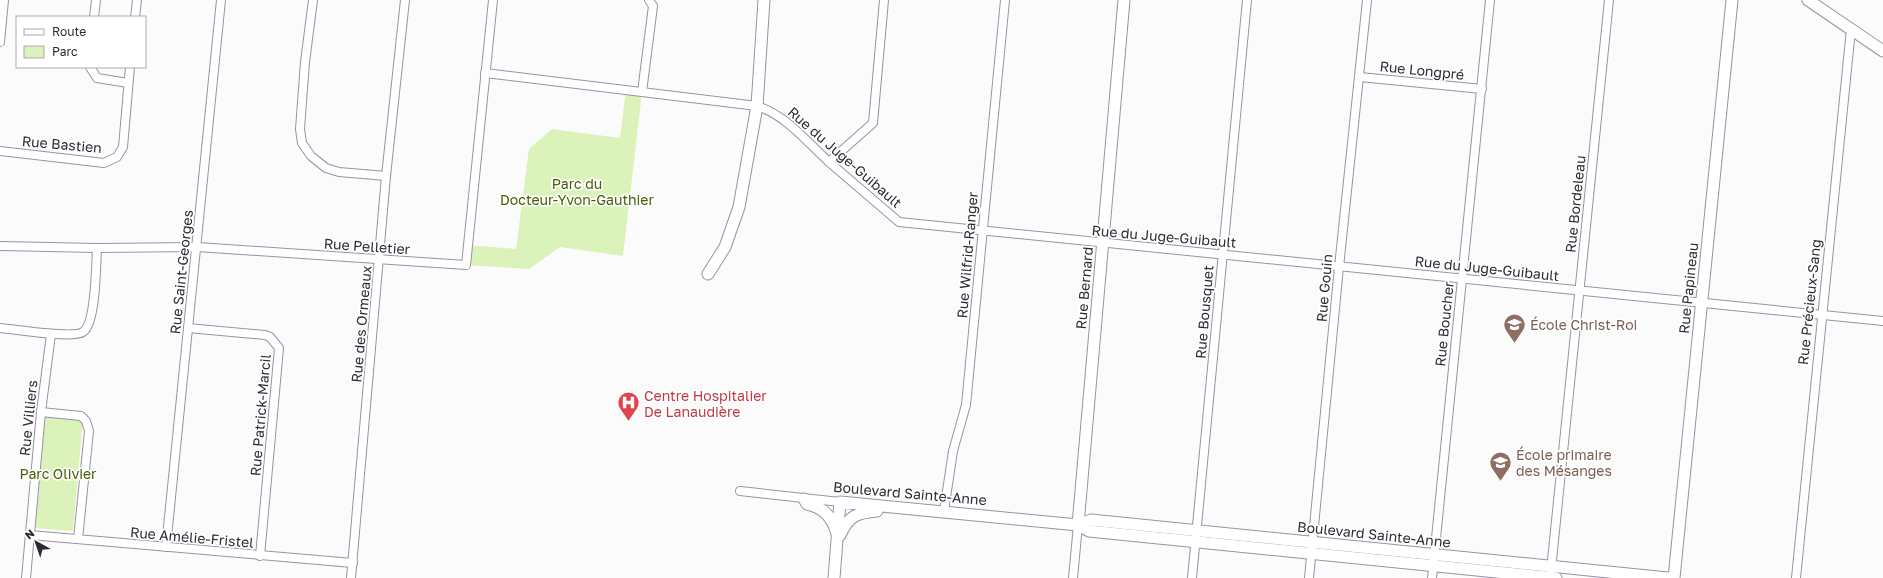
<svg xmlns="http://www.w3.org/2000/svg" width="1883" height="578" viewBox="0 0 1883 578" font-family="'Golos Text',sans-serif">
	<rect width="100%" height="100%" fill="#fbfbfb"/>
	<g fill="#dbf2ba">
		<path d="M626,90L642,92L623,256L560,247L529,269L466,265L468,245L516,249L529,149L552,129L620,138Z"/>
		<path d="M44,416L83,419L73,531L34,528Z"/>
	</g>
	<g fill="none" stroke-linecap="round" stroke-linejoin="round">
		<defs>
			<g id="street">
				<path d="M313,0L305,62L300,129L302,143L311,156L326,168L339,172L386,176"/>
				<path d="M94,17L96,0"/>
				<path d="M135,17L137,0"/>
				<path d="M0,42L4,0"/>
				<path d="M90,67L97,78L128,83"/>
				<path d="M485,73L757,106C786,115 807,142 829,162C852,182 876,202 899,222L1883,321"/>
				<path d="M1360,77L1482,89"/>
				<path d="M642,92L653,6L649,0"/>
				<path d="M0,151L104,163L117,157L123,147L130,67"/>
				<path d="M829,162L873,123L884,0"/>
				<path d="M0,246L97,248L197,247L466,265L493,0"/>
				<path d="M0,328C15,329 72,339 83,332C96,324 96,265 97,248"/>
				<path d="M188,328L265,335L270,337L279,348L260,556"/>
				<path d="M41,412L81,416L86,421L89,431L78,539"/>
				<path d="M740,491L840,502"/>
				<path d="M944,511L953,451L966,405L1005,0"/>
				<path d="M30,535L353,563"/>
				<path d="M166,547L221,0"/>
				<path d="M1551,570L1609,0"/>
				<path d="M26,578L41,412L51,334"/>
				<path d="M351,578L386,176L405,0"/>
				<path d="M1073,578L1078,525"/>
				<path d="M1192,578L1247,0"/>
				<path d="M1309,578L1339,267L1367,0"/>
				<path d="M1432,578L1490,0"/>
				<path d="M1796,578L1851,29"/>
			</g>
			<g id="secondary">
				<path d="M1808,0L1883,51"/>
				<path d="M708,274L725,247L739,207L757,106L764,0"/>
				<path d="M804,499L807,504C823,507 833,518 837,534"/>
				<path d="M1078,525L1091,520L1668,578"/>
				<path d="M1078,525L1124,0"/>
				<path d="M840,535C849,515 857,513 877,511"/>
				<path d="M834,578L840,502L1078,525L1089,531L1556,578"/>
				<path d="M1674,578L1732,0"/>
			</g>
		</defs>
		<use href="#street" stroke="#9991a8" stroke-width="10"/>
		<use href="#secondary" stroke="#9991a8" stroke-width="13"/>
		<use href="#street" stroke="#fff" stroke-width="8"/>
		<use href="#secondary" stroke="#fff" stroke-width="11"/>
	</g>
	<defs>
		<symbol id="school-pin" viewBox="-11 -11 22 30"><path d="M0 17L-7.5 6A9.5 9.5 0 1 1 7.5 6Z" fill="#8d6e63" stroke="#fff"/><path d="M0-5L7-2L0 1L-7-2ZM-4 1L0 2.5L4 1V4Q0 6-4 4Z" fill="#fff"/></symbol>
		<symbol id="hospital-pin" viewBox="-11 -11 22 30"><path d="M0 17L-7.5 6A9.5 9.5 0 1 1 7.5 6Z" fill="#e0444e" stroke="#fff"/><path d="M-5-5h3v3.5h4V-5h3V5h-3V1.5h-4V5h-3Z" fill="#fff"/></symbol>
	</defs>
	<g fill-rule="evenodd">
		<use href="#school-pin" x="1502" y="312" width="25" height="34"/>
		<use href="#hospital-pin" x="616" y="390" width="25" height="34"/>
		<use href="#school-pin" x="1488" y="450" width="25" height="34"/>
	</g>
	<g text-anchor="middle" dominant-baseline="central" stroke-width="3.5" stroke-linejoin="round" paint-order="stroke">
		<g font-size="14" fill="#2d2a33" stroke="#fff">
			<text transform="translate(1422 70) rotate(6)">Rue Longpré</text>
			<text transform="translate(62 144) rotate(5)">Rue Bastien</text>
			<text transform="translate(845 157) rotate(41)">Rue du Juge-Guibault</text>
			<text transform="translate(1575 204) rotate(-84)">Rue Bordeleau</text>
			<text transform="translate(1164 236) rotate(5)">Rue du Juge-Guibault</text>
			<text transform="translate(367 246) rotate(4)">Rue Pelletier</text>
			<text transform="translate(967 255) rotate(-85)">Rue Wilfrid-Ranger</text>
			<text transform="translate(1487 268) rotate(6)">Rue du Juge-Guibault</text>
			<text transform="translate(181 272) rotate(-84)">Rue Saint-Georges</text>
			<text transform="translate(1084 288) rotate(-85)">Rue Bernard</text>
			<text transform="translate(1324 288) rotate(-85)">Rue Gouin</text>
			<text transform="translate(1688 288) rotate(-84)">Rue Papineau</text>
			<text transform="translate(1809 302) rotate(-84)">Rue Précieux-Sang</text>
			<text transform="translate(1204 312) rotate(-85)">Rue Bousquet</text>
			<text transform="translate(361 324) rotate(-85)">Rue des Ormeaux</text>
			<text transform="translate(1444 324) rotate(-84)">Rue Boucher</text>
			<text transform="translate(260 415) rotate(-85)">Rue Patrick-Marcil</text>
			<text transform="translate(28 418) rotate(-84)">Rue Villiers</text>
			<text transform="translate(910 493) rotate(5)">Boulevard Sainte-Anne</text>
			<text transform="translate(1374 534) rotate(6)">Boulevard Sainte-Anne</text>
			<text transform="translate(192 537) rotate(5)">Rue Amélie-Fristel</text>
		</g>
		<g font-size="14" fill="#455f00" stroke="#fff">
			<text x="577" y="183">Parc du<tspan x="577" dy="16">Docteur-Yvon-Gauthier</tspan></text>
			<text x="58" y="473">Parc Olivier</text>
		</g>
		<g font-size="14" fill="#785e54" stroke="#fff" text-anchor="start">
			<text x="1530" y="324">École Christ-Roi</text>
			<text x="1516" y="454">École primaire<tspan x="1516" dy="16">des Mésanges</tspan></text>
		</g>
		<g font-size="14" fill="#be3a42" stroke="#fff" text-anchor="start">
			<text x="644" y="395">Centre Hospitalier<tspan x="644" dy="16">De Lanaudière</tspan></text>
		</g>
	</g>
	<rect x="16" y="16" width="130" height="52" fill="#ffffff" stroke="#abaaad"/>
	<rect x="24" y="29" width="20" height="6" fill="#ffffff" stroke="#abaaad"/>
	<text x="52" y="36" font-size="12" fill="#2d2a33">Route</text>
	<rect x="24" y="46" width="20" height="12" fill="#dbf2ba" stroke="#abaaad"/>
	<text x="52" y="56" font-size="12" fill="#2d2a33">Parc</text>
	<g transform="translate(36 542) rotate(320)" stroke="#ffffff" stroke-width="3" paint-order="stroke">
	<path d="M0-3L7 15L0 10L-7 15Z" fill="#2d2a33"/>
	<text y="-6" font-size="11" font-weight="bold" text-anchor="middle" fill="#2d2a33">N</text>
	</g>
</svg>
